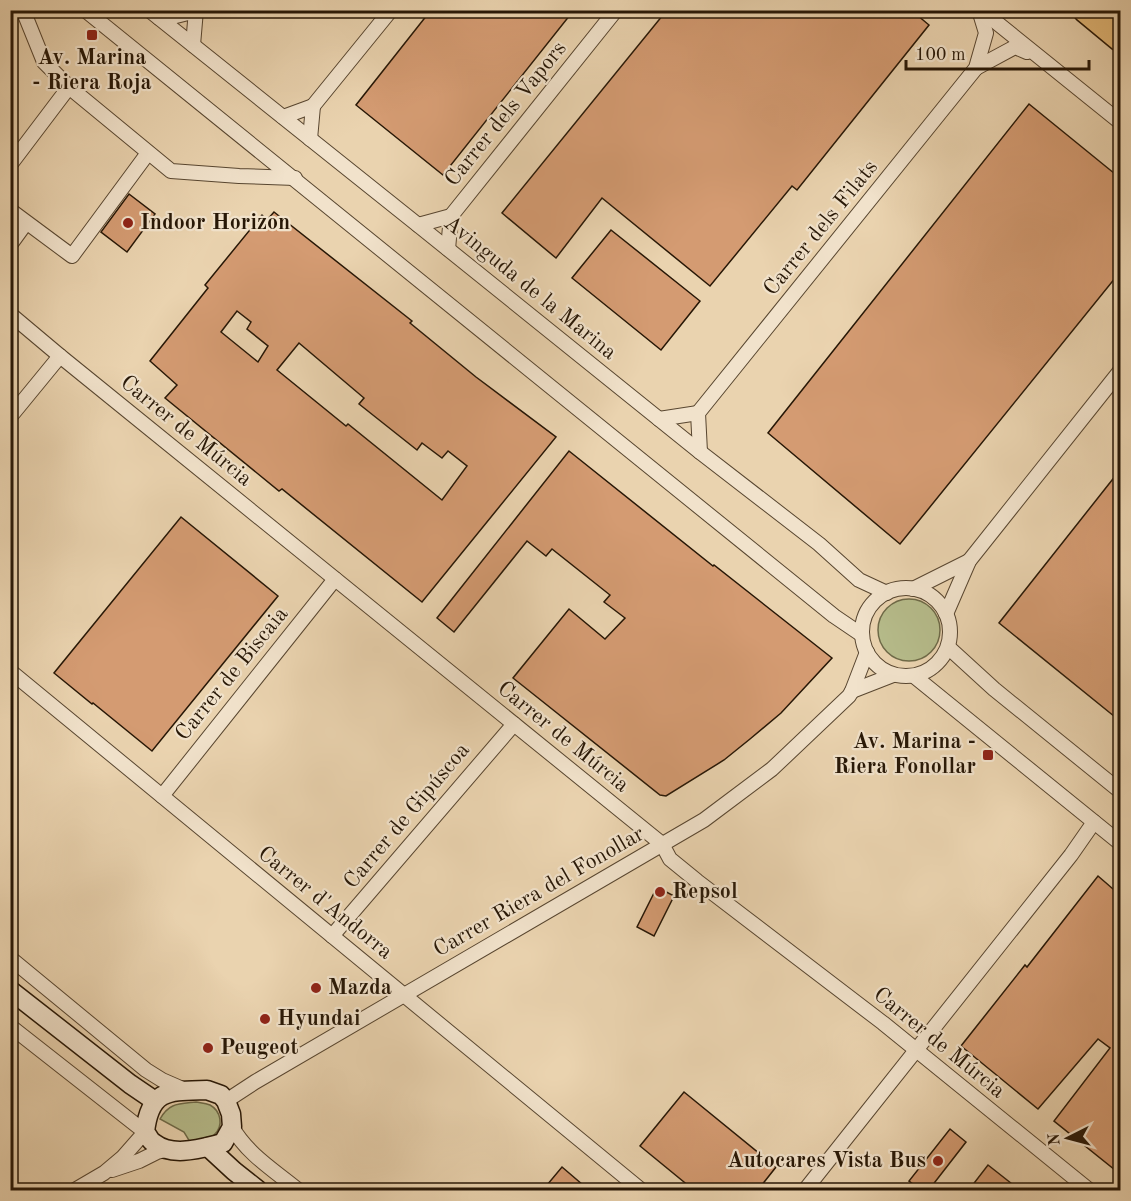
<svg xmlns="http://www.w3.org/2000/svg" width="1131" height="1201" viewBox="0 0 1131 1201" font-family="'Old Standard TT',serif">
	<rect width="100%" height="100%" fill="#ead3af"/>
	<filter id="stains"><feTurbulence type="fractalNoise" baseFrequency=".00333" numOctaves="4"/><feColorMatrix values="0 0 0 0 .2 0 0 0 0 .09 0 0 0 0 .02 0 0 0 .5 -.17"/></filter>
	<radialGradient id="worn" r=".72"><stop offset=".6" stop-color="#630" stop-opacity="0"/><stop offset="1" stop-color="#630" stop-opacity=".3"/></radialGradient>
	<g fill="#b6bc8b" stroke="#6e6a48" stroke-width="1.5">
		<circle cx="909" cy="630" r="31"/>
		<path d="M196,1102C201,1103 205,1103 210,1105C221,1111 224,1126 214,1135C208,1140 198,1140 190,1142L184,1132L160,1119C169,1103 178,1104 196,1102Z"/>
	</g>
	<g fill="#d49b72" stroke="#271706" stroke-width="1.5" fill-rule="evenodd">
		<path d="M431,10H574L443,175L356,105Z"/>
		<path d="M667,10H911L929,25L797,190L792,186L710,286L602,198L556,258L502,213Z"/>
		<path d="M1029,104L1120,178V272L900,544L768,433Z"/>
		<path d="M129,194L155,214L127,252L101,232Z"/>
		<path d="M274,212L412,321L410,323L476,377L556,437L422,602L282,489L279,491L165,398L177,385L150,361L208,288L205,285L262,215L267,220ZM237,311L251,322L247,329L268,346L258,362L221,332ZM299,343L364,398L359,404L417,450L422,443L442,458L448,451L467,466L442,500L348,424L346,426L277,370Z"/>
		<path d="M611,230L700,301L661,350L572,278Z"/>
		<path d="M569,451L713,566L714,565L832,658L781,713L750,739L724,760L666,796L660,795L513,678L569,609L605,639L625,618L604,602L610,595L552,549L546,556L527,541L454,632L437,618Z"/>
		<path d="M1120,470V721L999,623Z"/>
		<path d="M181,517L278,596L152,751L93,703L92,704L54,673Z"/>
		<path d="M1098,876L1120,895V1174L1054,1121L1110,1048L1098,1039L1038,1109L961,1046L1025,965L1027,967Z"/>
		<path d="M657,887L674,896L654,936L637,927Z"/>
		<path d="M684,1092L776,1167L757,1191H695L640,1146Z"/>
		<path d="M950,1129L966,1142L928,1191H922L909,1181Z"/>
		<path d="M988,1165L1021,1191H968Z"/>
		<path d="M562,1167L590,1191H542Z"/>
	</g>
	<g fill="none" stroke-linecap="round" stroke-linejoin="round">
		<defs>
			<g id="street">
				<path d="M23,10L44,62L69,87L171,171L239,176L295,178"/>
				<path d="M85,10L834,616L862,635"/>
				<path d="M149,10L418,225L700,452L819,544L859,580L887,593"/>
				<path d="M981,10L1120,122"/>
				<path d="M159,18L172,17L196,11"/>
				<path d="M193,45L196,10"/>
				<path d="M976,68L1015,47L1027,52"/>
				<path d="M283,117L313,106L391,10"/>
				<path d="M310,139L313,106"/>
				<path d="M10,165L69,87"/>
				<path d="M10,210L72,256L148,153"/>
				<path d="M418,225L451,216"/>
				<path d="M10,245L26,223"/>
				<path d="M448,249L451,216L616,10"/>
				<path d="M10,314L60,356L662,844L670,859L697,881L883,1023L1089,1190"/>
				<path d="M10,417L60,356"/>
				<path d="M659,419L698,413"/>
				<path d="M700,452L698,413L976,68L986,33L979,10"/>
				<circle cx="906" cy="632" r="44"/>
				<path d="M913,589L969,561"/>
				<path d="M946,614L969,561L1120,371"/>
				<path d="M948,647L994,689L1120,791"/>
				<path d="M10,671L641,1190"/>
				<path d="M914,676L1120,843"/>
				<path d="M852,691L893,675"/>
				<path d="M162,796L335,579"/>
				<path d="M332,936L514,724"/>
				<path d="M10,958L146,1070L162,1080L185,1090"/>
				<path d="M10,1026L145,1132L123,1157L104,1173L75,1190"/>
				<path d="M226,1101L255,1082L704,820L772,769L849,696L852,691L867,652"/>
				<path d="M232,1127C247,1154 275,1171 298,1190"/>
				<path d="M112,1170L139,1161L157,1152L169,1149"/>
				<path d="M805,1190L1071,855L1094,822"/>
			</g>
			<g id="secondary">
				<path d="M10,990L130,1084L155,1101"/>
				<path d="M207,1090L221,1095L226,1101L231,1114L232,1127L223,1143C202,1148 173,1158 154,1143C150,1141 148,1135 145,1132C150,1088 170,1091 207,1090Z"/>
				<path d="M208,1147L234,1171L258,1190"/>
			</g>
			<path id="highway" d="M1085,10L1120,39"/>
		</defs>
		<use href="#street" stroke="#584630" stroke-width="16"/>
		<use href="#secondary" stroke="#271706" stroke-width="21"/>
		<use href="#highway" stroke="#271706" stroke-width="27"/>
		<use href="#street" stroke="#f1e2cb" stroke-width="14"/>
		<use href="#secondary" stroke="#f1e2cb" stroke-width="18"/>
		<use href="#highway" stroke="#e5ba78" stroke-width="24"/>
	</g>
	<g fill="#8f2418" stroke="#f1e2cb" stroke-width="2">
		<rect x="86" y="29" width="12" height="12" rx="3"/>
		<circle cx="128" cy="223" r="6"/>
		<rect x="982" y="749" width="12" height="12" rx="3"/>
		<circle cx="660" cy="892" r="6"/>
		<circle cx="316" cy="988" r="6"/>
		<circle cx="265" cy="1019" r="6"/>
		<circle cx="208" cy="1048" r="6"/>
		<circle cx="938" cy="1161" r="6"/>
	</g>
	<g text-anchor="middle" dominant-baseline="central" stroke-width="4.5" stroke-linejoin="round" paint-order="stroke">
		<g font-size="22" font-weight="bold" fill="#271706" stroke="#f1e2cb" text-anchor="start">
			<text x="92" y="58" text-anchor="middle">Av. Marina<tspan x="92" dy="25">- Riera Roja</tspan></text>
			<text x="140" y="223">Indoor Horizon</text>
			<text x="976" y="742" text-anchor="end">Av. Marina -<tspan x="976" dy="25">Riera Fonollar</tspan></text>
			<text x="672" y="892">Repsol</text>
			<text x="328" y="988">Mazda</text>
			<text x="277" y="1019">Hyundai</text>
			<text x="220" y="1048">Peugeot</text>
			<text x="926" y="1161" text-anchor="end">Autocares Vista Bus</text>
		</g>
		<g font-size="22" fill="#271706" stroke="#f1e2cb">
			<text transform="translate(506 114) rotate(-51)">Carrer dels Vapors</text>
			<text transform="translate(821 228) rotate(-51)">Carrer dels Filats</text>
			<text transform="translate(530 288) rotate(39)">Avinguda de la Marina</text>
			<text transform="translate(186 431) rotate(39)">Carrer de Múrcia</text>
			<text transform="translate(232 674) rotate(-51)">Carrer de Biscaia</text>
			<text transform="translate(563 737) rotate(39)">Carrer de Múrcia</text>
			<text transform="translate(407 816) rotate(-50)">Carrer de Gipúscoa</text>
			<text transform="translate(539 892) rotate(-30)">Carrer Riera del Fonollar</text>
			<text transform="translate(325 903) rotate(39)">Carrer d'Andorra</text>
			<text transform="translate(939 1043) rotate(39)">Carrer de Múrcia</text>
		</g>
	</g>
	<rect width="1131" height="1201" fill="none" stroke="#ead3af" stroke-width="36"/>
	<rect x="12" y="12" width="1107" height="1177" fill="none" stroke="#271706" stroke-width="3"/>
	<rect x="18" y="18" width="1095" height="1165" fill="none" stroke="#271706" stroke-width="1.5"/>
	<g transform="translate(1068 1138) rotate(264)" stroke="#f1e2cb" stroke-width="4.5" paint-order="stroke">
	<path d="M0-4.5L10 22L0 15L-10 22Z" fill="#271706"/>
	<text y="-9" font-size="16" font-weight="bold" text-anchor="middle" fill="#271706">N</text>
	</g>
	<path d="M906 60v9h183v-9" fill="none" stroke="#271706" stroke-width="3"/>
	<text x="915" y="60" font-size="18" fill="#271706" stroke="#f1e2cb" stroke-width="4.5" paint-order="stroke">100 m</text>
	<rect width="100%" height="100%" filter="url(#stains)"/>
	<rect width="100%" height="100%" fill="url(#worn)"/>
</svg>
